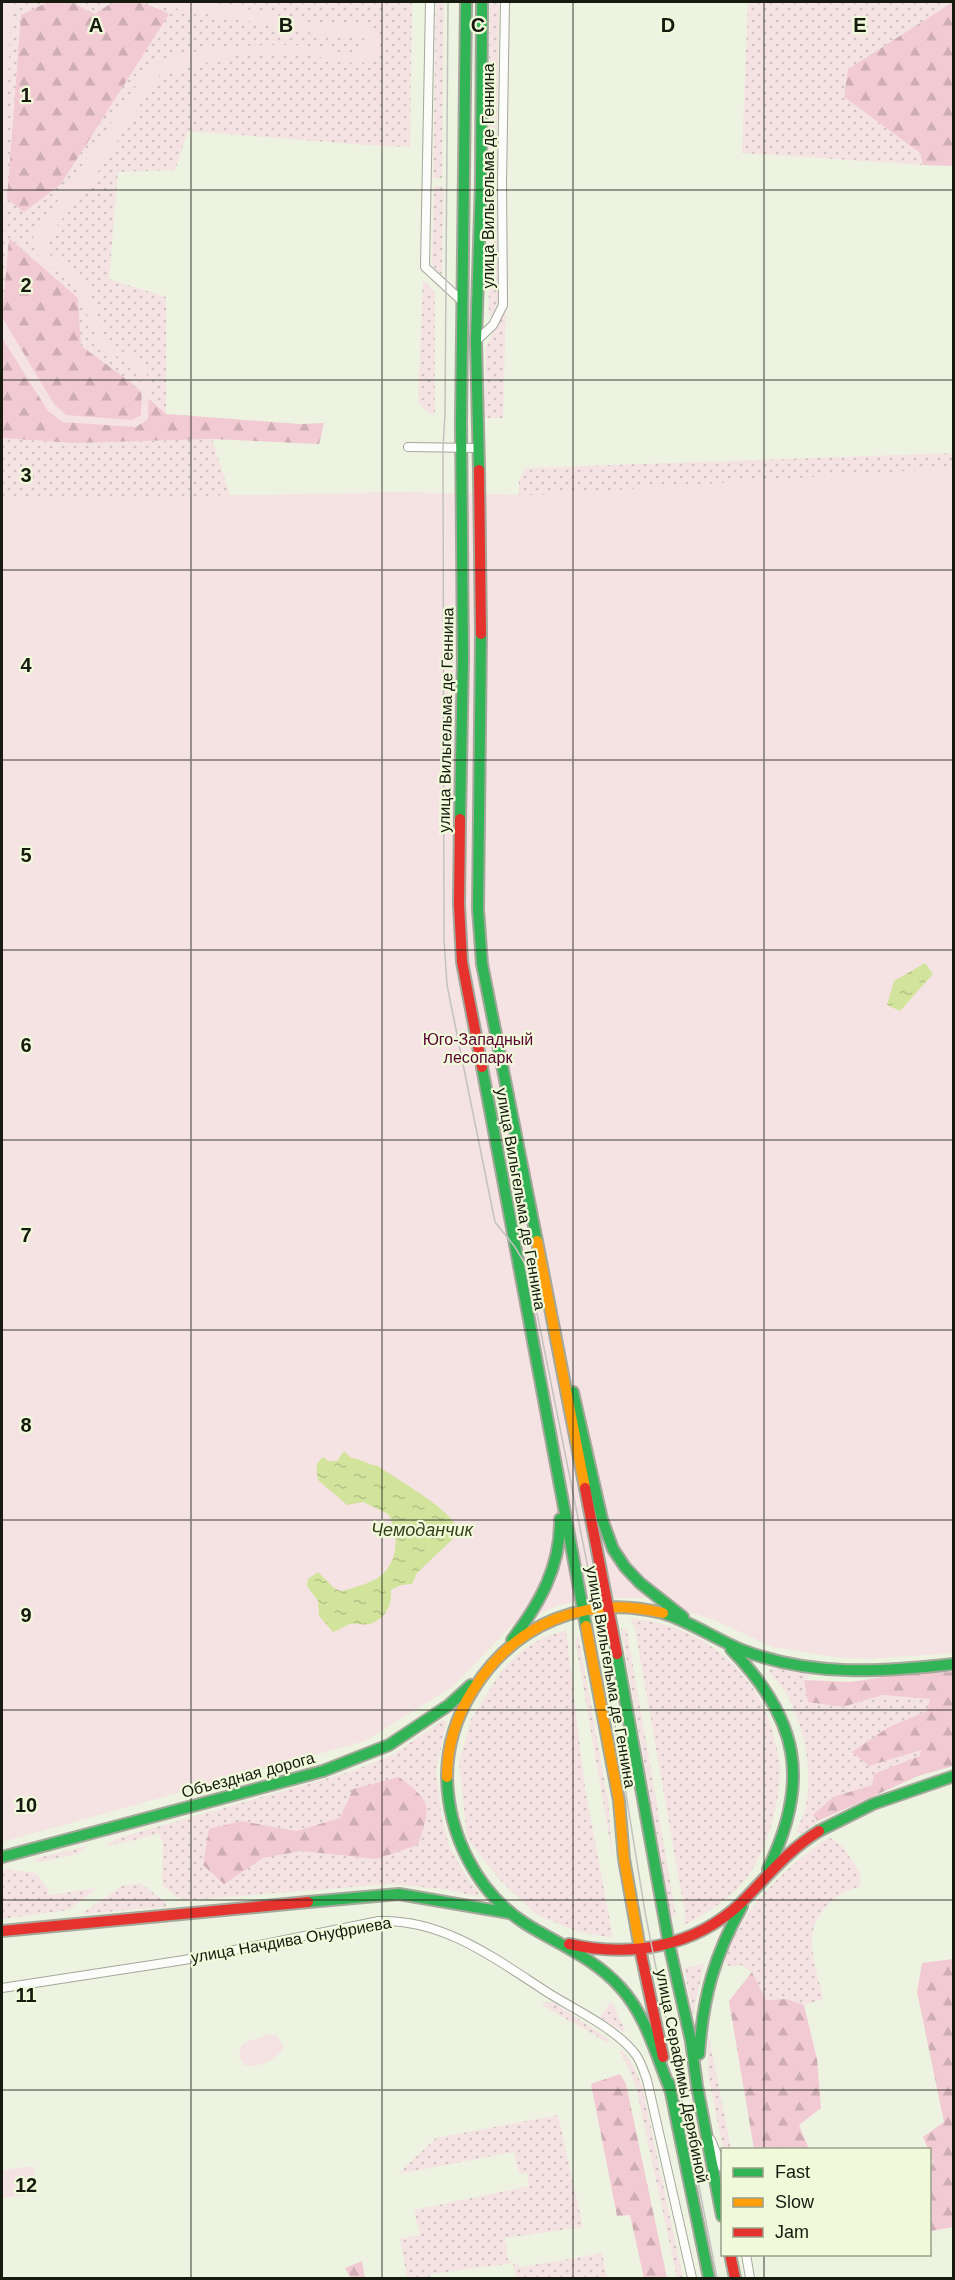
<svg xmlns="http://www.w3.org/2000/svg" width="955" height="2280" viewBox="0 0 955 2280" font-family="Arial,sans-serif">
	<defs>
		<pattern id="grass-dots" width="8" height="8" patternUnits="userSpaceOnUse" patternTransform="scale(1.5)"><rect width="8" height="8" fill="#f5e3e3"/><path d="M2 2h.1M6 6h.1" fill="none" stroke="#d1c2c2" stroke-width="1.8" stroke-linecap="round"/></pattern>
		<pattern id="forest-firs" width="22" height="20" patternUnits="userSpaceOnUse" patternTransform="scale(1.5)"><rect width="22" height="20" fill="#f2cad3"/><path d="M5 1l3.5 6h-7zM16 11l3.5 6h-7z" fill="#cfadb4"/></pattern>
		<pattern id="water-ripples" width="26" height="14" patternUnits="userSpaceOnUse" patternTransform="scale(1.5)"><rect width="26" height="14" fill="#d2e39c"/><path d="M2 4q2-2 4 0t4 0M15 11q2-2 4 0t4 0" fill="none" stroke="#b4c285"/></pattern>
	</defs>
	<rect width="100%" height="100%" fill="#edf2e1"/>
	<g fill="url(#grass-dots)" fill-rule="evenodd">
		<path d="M2,2H48L21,16L169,15L156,6L134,2H412L410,147L380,146L188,131L175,170L118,172L109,279L166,297V414L128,380L81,346L78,298L9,238L2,317Z"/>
		<path d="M71,2H115L95,14Z"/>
		<path d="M436,2H444L442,178H433Z"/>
		<path d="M490,2H499L496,178H487Z"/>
		<path d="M748,2H953L848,69L844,97L920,153L923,165L742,153Z"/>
		<path d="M487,185H496L498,301L493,315L489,316Z"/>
		<path d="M434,186H444L442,274L438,273L432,264Z"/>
		<path d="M423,280L435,292V413L430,414L418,403Z"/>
		<path d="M506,307L503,418H484L486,346Z"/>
		<path d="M2,438L73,443L212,439L234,507L2,502Z"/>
		<path d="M953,453V535L517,616L519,480L526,468Z"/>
		<path d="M630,1618C699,1625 757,1667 774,1737C776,1746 780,1758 780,1768C780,1801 770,1839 753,1868C739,1894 710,1912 684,1925L685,1914L635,1629Z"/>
		<path d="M621,1628L627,1631L676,1915L671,1917Z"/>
		<path d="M566,1630L585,1787L613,1938L579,1932L537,1915L500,1880L467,1838L459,1762L471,1719L500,1673L510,1662L523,1650L544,1637Z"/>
		<path d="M579,1638L608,1800L613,1859L575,1639Z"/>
		<path d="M772,1668L811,1675L804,1680L843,1707L882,1695L930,1699L927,1711L889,1727L869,1766L921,1750V1756L874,1774L872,1785L833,1797L813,1815L818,1821L803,1833L797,1832C799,1823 804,1815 806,1806C813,1767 804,1727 786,1693C782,1685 774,1679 769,1671Z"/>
		<path d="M443,1720L447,1722L436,1770L441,1813L449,1846L466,1876L479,1893L477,1896L442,1889L391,1884L188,1900L175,1896L162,1885L163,1843L159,1834L105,1847L115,1839L353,1771L394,1754ZM340,1818L376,1859L301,1851L263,1858L241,1821L296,1831Z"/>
		<path d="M829,1837L843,1847L860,1873V1887C836,1892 813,1913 812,1939C811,1956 820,1982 823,1999L804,2005L786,1999L766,2000L752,1972L741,1965L730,1967L723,1960C730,1946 737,1931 745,1918C766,1886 798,1859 829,1837Z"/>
		<path d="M88,1846L77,1854L39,1862L33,1859Z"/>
		<path d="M2,1869L36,1873L47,1888L49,1895L97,1888L69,1910L2,1919Z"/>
		<path d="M141,1883L166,1903V1907L81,1914L122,1886Z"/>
		<path d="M704,1964L693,2015L684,1968Z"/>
		<path d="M611,2001L625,2030V2033L600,2017Z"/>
		<path d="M545,2002H553L610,2040L608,2043L542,2005Z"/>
		<path d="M708,2032L731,2149H723L708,2074Z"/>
		<path d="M622,2050L632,2063L642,2086L683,2278H677L636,2087L628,2066L619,2052Z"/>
		<path d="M558,2115L583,2227L505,2238L508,2260L522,2267L602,2253L607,2278H516L513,2263L430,2274L431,2278H407L400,2239L420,2235L414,2210L529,2186L527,2173L519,2174L514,2152L398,2174L436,2138Z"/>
	</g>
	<g fill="url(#forest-firs)">
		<path d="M48,2H71L95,14C102,10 109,3 117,2C135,0 154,5 169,14L61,184L24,212L7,199L21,15Z"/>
		<path d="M953,2V166L923,165L920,153L844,97L848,69Z"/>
		<path d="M9,238L78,298L81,346L128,380L166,414L299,424L324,423L319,444L212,439L73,443L2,438V317Z"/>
		<path d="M953,1672V1766L918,1776L818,1821L813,1815L833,1797L872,1785L874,1774L920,1756L921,1750L869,1766L852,1752L889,1727L927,1711L930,1699L882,1695L843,1707L808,1702L804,1680L850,1682L904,1674Z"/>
		<path d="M399,1777C434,1803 430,1806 418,1845L376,1859L301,1851L263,1858L224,1884L203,1865L209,1829L241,1821L296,1831L340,1818L353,1789Z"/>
		<path d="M953,1959V2227L931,2231L930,2171L933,2161L923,2137L944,2122L917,1992L922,1963Z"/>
		<path d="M752,1972L766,2000L786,1999L804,2005L817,2059L821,2108L799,2125L809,2149H754L729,2001Z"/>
		<path d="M620,2074L626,2084L667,2278H644L630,2215L617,2216L591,2084Z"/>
		<path d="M362,2261L365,2278H351L345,2268Z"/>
	</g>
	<g fill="#f5e3e3">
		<path d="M2,2H15L10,25L2,281Z"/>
		<path d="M141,2H211L330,26L369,25L377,31L381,43L375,56L361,64L306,55L234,56L160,74C135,110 113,150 88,187C74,208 54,223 45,247L51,256L80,276L92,299L103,336L121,351L141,362L149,379L148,419L136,427L62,422L48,411L2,338V317L54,404L66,415L132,420L141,415C141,404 143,389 140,378C135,358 105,357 97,339C88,321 85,301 72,285C56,266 36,267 33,237L149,67C183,46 267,43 308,46C327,48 350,59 367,48L366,40L360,36H329Z"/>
		<path d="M953,468V1653L867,1659L834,1657L773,1647L714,1620L647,1598H600L560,1605L514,1623L452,1687L365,1741L2,1842V500L396,492L536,495Z"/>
		<path d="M268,2034L277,2036L284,2048C275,2061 260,2068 244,2065L239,2056L242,2044Z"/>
		<path d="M33,2166L37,2194L2,2198V2170Z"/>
	</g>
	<g fill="url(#water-ripples)">
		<path d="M925,963L933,974L900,1011L887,1005L894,981Z"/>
		<path d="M344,1451L351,1458C362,1459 368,1465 378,1466C399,1481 441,1503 455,1524C458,1528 457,1532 455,1537L417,1573L412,1584L401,1585L391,1590C392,1604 387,1618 370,1624C364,1626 357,1622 350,1624C344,1626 339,1630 333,1632L319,1616L318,1601L307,1586L308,1579L318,1572L334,1588L341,1591C354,1588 376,1582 385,1572C399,1555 398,1531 388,1514L363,1502L347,1505L318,1480C316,1470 315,1464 323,1457L328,1461H337Z"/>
	</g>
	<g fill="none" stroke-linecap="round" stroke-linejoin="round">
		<defs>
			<g id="street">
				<path d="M430,2L425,267L463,302"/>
				<path d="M476,341L493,325L503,305L502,182L505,2"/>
				<path d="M408,447L477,448"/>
				<path d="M2,1988L184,1960L379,1921C445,1919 497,1960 550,1994C576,2010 618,2030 636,2055C641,2062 644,2072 647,2080L692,2278"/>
				<path d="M711,2140L722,2167"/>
				<path d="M746,2254L750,2278"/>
			</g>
			<g id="fast">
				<path d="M479,470L476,341L481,182L482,2"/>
				<path d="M481,634L478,909L482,964L537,1241"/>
				<path d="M460,819L463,658L461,422L466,2"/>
				<path d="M482,1067L586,1626"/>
				<path d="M573,1392L602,1519L613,1549L625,1567L640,1583L683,1617"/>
				<path d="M663,1613C691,1622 715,1639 742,1650C811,1677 882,1672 954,1664"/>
				<path d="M512,1640C540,1603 561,1566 560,1519"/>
				<path d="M731,1649C799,1719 811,1781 768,1869"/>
				<path d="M617,1654L669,1944"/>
				<path d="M447,1777C448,1834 477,1893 526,1924C558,1944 594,1958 620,1987C646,2015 656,2055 670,2089"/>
				<path d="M819,1831L873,1804L954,1776"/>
				<path d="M2,1857L323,1771L389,1745L449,1705L471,1685"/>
				<path d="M308,1902L399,1894L510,1913"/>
				<path d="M669,1944L691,2041L697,2086L722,2216"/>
				<path d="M699,2054C703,1997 714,1956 742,1906"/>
				<path d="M669,2083L709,2278"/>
			</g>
			<g id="slow">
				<path d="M537,1241L585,1488"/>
				<path d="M586,1626L619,1801L624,1859L640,1949"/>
				<path d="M447,1777C447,1744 456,1717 473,1690C515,1623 586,1594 663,1613"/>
			</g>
			<g id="jam">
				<path d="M479,470L481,634"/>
				<path d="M460,819L459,904L462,962L482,1067"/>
				<path d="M585,1488L617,1654"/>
				<path d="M2,1931L308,1902"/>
				<path d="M569,1944C631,1958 694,1947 741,1903C766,1878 788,1850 819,1831"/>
				<path d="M640,1949L663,2057"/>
				<path d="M730,2254L735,2278"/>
			</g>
		</defs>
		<use href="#street" stroke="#a4a89b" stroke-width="10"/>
		<use href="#fast" stroke="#a4a89b" stroke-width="14"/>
		<use href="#slow" stroke="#a4a89b" stroke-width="14"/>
		<use href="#jam" stroke="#a4a89b" stroke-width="14"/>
		<use href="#street" stroke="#fcfdfa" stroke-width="8"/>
		<use href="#fast" stroke="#30b455" stroke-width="10"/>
		<use href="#slow" stroke="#ff9f0a" stroke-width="10"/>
		<use href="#jam" stroke="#e5322d" stroke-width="10"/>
		<path stroke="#c2c2be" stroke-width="1.5" d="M448,2L445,414L443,447L444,939L447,985L495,1222L515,1247L525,1264L538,1318L596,1608L645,1912L717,2278"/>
	</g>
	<path fill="none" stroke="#171a0f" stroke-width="1.5" stroke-opacity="0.55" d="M191,2V2278M382,2V2278M573,2V2278M764,2V2150M2,190H954M2,380H954M2,570H954M2,760H954M2,950H954M2,1140H954M2,1330H954M2,1520H954M2,1710H954M2,1900H954M2,2090H954M764,2254V2278"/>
	<g text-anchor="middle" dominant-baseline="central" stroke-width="4.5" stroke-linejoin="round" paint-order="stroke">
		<g font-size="16" fill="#171a0f" stroke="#f0f9da">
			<text transform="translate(488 176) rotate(-90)">улица Вильгельма де Геннина</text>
			<text transform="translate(446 720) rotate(-89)">улица Вильгельма де Геннина</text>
			<text transform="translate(521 1199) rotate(80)">улица Вильгельма де Геннина</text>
			<text transform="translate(611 1677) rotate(80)">улица Вильгельма де Геннина</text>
			<text transform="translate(248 1775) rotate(-15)">Объездная дорога</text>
			<text transform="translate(291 1940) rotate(-10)">улица Начдива Онуфриева</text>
			<text transform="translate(682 2076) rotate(79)">улица Серафимы Дерябиной</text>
		</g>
		<g font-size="16" fill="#5a0433" stroke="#f0f9da">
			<text x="478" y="1039">Юго-Западный<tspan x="478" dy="18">лесопарк</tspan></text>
		</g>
		<g font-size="18" font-style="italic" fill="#384019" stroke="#f0f9da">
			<text x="422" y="1530">Чемоданчик</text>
		</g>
	</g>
	<g font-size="20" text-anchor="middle" font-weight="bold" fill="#171a0f" stroke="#f0f9da" stroke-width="4.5" stroke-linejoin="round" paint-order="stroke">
		<text x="96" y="32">A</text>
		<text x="286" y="32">B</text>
		<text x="478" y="32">C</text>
		<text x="668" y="32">D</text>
		<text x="860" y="32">E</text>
		<text x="26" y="102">1</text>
		<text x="26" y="292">2</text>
		<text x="26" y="482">3</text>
		<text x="26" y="672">4</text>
		<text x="26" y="862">5</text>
		<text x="26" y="1052">6</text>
		<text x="26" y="1242">7</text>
		<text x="26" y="1432">8</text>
		<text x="26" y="1622">9</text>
		<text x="26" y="1812">10</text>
		<text x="26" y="2002">11</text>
		<text x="26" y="2192">12</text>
	</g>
	<rect width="955" height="2280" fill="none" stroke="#171a0f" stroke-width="6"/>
	<rect x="721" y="2148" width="210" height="108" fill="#f0f9da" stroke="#99a089" stroke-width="1.5"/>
	<rect x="733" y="2168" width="30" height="9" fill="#30b455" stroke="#99a089" stroke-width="1.5"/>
	<text x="775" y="2178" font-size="18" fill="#171a0f">Fast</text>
	<rect x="733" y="2198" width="30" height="9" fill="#ff9f0a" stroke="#99a089" stroke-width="1.5"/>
	<text x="775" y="2208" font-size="18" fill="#171a0f">Slow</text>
	<rect x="733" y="2228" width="30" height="9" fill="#e5322d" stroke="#99a089" stroke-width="1.5"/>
	<text x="775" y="2238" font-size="18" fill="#171a0f">Jam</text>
</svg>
